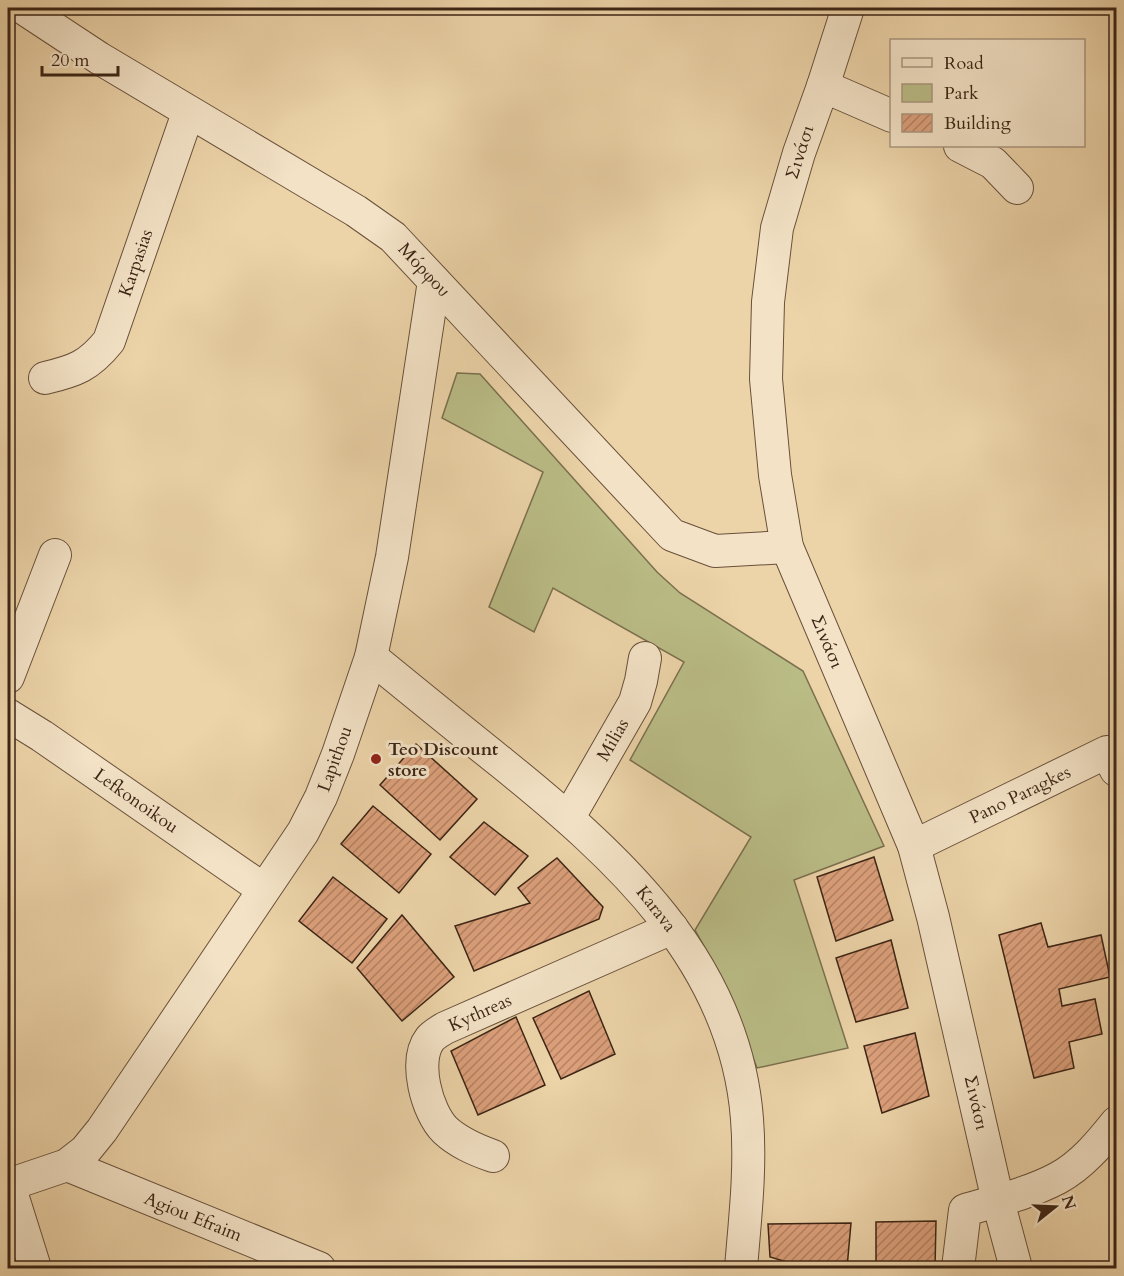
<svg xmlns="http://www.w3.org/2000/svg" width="1124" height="1276" viewBox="0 0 1124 1276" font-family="Cardo,serif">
	<defs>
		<pattern id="building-hatch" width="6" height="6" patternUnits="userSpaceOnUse" patternTransform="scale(1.5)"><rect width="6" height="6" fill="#dca07b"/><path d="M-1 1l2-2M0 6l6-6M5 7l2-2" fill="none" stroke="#b48264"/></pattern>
	</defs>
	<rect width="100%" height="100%" fill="#ecd3a8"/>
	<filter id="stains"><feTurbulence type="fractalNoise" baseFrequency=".00333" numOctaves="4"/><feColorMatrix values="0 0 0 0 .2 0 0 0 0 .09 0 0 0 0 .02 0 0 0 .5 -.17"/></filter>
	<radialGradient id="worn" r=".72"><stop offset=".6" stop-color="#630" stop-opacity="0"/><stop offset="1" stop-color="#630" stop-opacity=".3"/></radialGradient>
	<path fill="#babc86" stroke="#7b704e" stroke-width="1.5" d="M457,373L480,374L657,572L680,593L803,671L884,846L794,880L848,1048L757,1068L723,980L695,930L751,837L630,760L684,662L553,588L534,632L489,607L543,472L442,418Z"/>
	<g fill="url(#building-hatch)" stroke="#3c2515" stroke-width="1.5">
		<path d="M416,744L477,799L440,840L380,785Z"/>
		<path d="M373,806L431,854L399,893L341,844Z"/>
		<path d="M484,822L528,856L495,895L450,857Z"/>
		<path d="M874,857L893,920L836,941L817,877Z"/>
		<path d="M557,858L603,907L599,919L474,971L455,926L530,903L518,888Z"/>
		<path d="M333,877L387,919L352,963L299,921Z"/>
		<path d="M402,915L454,977L402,1021L357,968Z"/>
		<path d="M1041,923L1048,947L1101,935L1110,977L1059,989L1062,1006L1095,999L1102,1034L1069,1042L1074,1068L1034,1078L999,935Z"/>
		<path d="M891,940L908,1008L856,1022L836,958Z"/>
		<path d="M589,991L615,1054L561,1079L533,1018Z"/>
		<path d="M516,1017L545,1085L478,1115L451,1051Z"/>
		<path d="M915,1033L929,1096L882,1113L864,1046Z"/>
		<path d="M936,1221L935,1268H876V1222Z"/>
		<path d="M851,1223L847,1268H807L770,1257L768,1224Z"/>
	</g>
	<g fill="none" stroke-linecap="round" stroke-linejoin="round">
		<defs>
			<g id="minor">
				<path d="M23,8L99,58L356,211L393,237L672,535L715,551L787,547"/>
				<path d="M848,8L823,86L799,153L777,228L768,302L766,379L775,475L787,547L914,846L933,917L998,1201L1016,1268"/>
				<path d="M823,86L892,116"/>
				<path d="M960,146L993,163L1017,188"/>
				<path d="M45,378C75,371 89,366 109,341L188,113"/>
				<path d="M371,657C414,692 458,728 502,763C617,856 735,961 747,1119C751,1168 745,1219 741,1268"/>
				<path d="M8,677L55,555"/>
				<path d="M8,715L42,736L263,889"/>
				<path d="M569,817L635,702L641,681L645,658"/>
				<path d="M914,846L1107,752L1116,770"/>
				<path d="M493,1156C476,1150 459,1143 445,1130C427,1112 413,1061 430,1039C433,1035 440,1031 445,1028L672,928"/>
				<path d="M67,1165L319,1268"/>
				<path d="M8,1185L67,1165L85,1151L102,1130L303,832L321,797L338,754L371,657L392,557L434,281"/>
				<path d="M9,1185L35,1268"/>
				<path d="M958,1268L965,1210C996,1201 1030,1193 1058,1178C1082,1165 1100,1143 1116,1123"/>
			</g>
		</defs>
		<use href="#minor" stroke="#68503a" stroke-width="34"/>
		<use href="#minor" stroke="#f3e2c6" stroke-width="32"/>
	</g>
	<circle fill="#8f2418" stroke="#f3e2c6" stroke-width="2" cx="376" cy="759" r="6"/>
	<g text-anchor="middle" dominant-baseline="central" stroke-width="6" stroke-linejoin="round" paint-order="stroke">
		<g font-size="18" fill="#3c2515" stroke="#f3e2c6">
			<text transform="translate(800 152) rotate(-72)">Σινάσι</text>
			<text transform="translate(136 263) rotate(-71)">Karpasias</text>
			<text transform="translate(424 270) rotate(47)">Μόρφου</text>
			<text transform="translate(827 642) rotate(67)">Σινάσι</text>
			<text transform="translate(613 740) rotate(-60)">Milias</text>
			<text transform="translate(335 759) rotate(-70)">Lapithou</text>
			<text transform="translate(1020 795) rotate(-26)">Pano Paragkes</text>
			<text transform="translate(136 801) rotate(35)">Lefkonoikou</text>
			<text transform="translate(656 909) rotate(52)">Karava</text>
			<text transform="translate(480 1013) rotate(-24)">Kythreas</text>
			<text transform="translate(976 1103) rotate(77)">Σινάσι</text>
			<text transform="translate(193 1217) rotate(22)">Agiou Efraim</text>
		</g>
		<g font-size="18" font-weight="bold" fill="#3c2515" stroke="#f3e2c6" text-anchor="start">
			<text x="388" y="749">Teo Discount<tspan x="388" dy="21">store</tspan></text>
		</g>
	</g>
	<rect width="1124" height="1276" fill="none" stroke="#ecd3a8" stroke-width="30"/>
	<rect x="9" y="9" width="1106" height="1258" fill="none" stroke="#3c2515" stroke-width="3"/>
	<rect x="15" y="15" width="1094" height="1246" fill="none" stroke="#3c2515" stroke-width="1.5"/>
	<rect x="890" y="39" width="195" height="108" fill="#f3e2c6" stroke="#aa967f" stroke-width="1.5"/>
	<rect x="902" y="58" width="30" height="9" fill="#f3e2c6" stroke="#aa967f" stroke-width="1.5"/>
	<text x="944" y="69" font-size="18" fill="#3c2515">Road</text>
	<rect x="902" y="84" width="30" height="18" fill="#babc86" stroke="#aa967f" stroke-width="1.5"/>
	<text x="944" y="99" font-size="18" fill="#3c2515">Park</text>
	<rect x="902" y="114" width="30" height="18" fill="url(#building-hatch)" stroke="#aa967f" stroke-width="1.5"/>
	<text x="944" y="129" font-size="18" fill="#3c2515">Building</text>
	<g transform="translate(1055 1207) rotate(72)" stroke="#f3e2c6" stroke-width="4.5" paint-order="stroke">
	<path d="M0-4.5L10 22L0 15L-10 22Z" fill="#3c2515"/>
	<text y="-9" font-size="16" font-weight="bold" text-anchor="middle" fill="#3c2515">N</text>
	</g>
	<path d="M42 66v9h76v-9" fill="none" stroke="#3c2515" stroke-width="3"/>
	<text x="51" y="66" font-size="18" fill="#3c2515" stroke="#f3e2c6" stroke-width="4.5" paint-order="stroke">20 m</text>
	<rect width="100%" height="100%" filter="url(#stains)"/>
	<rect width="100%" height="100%" fill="url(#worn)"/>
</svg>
